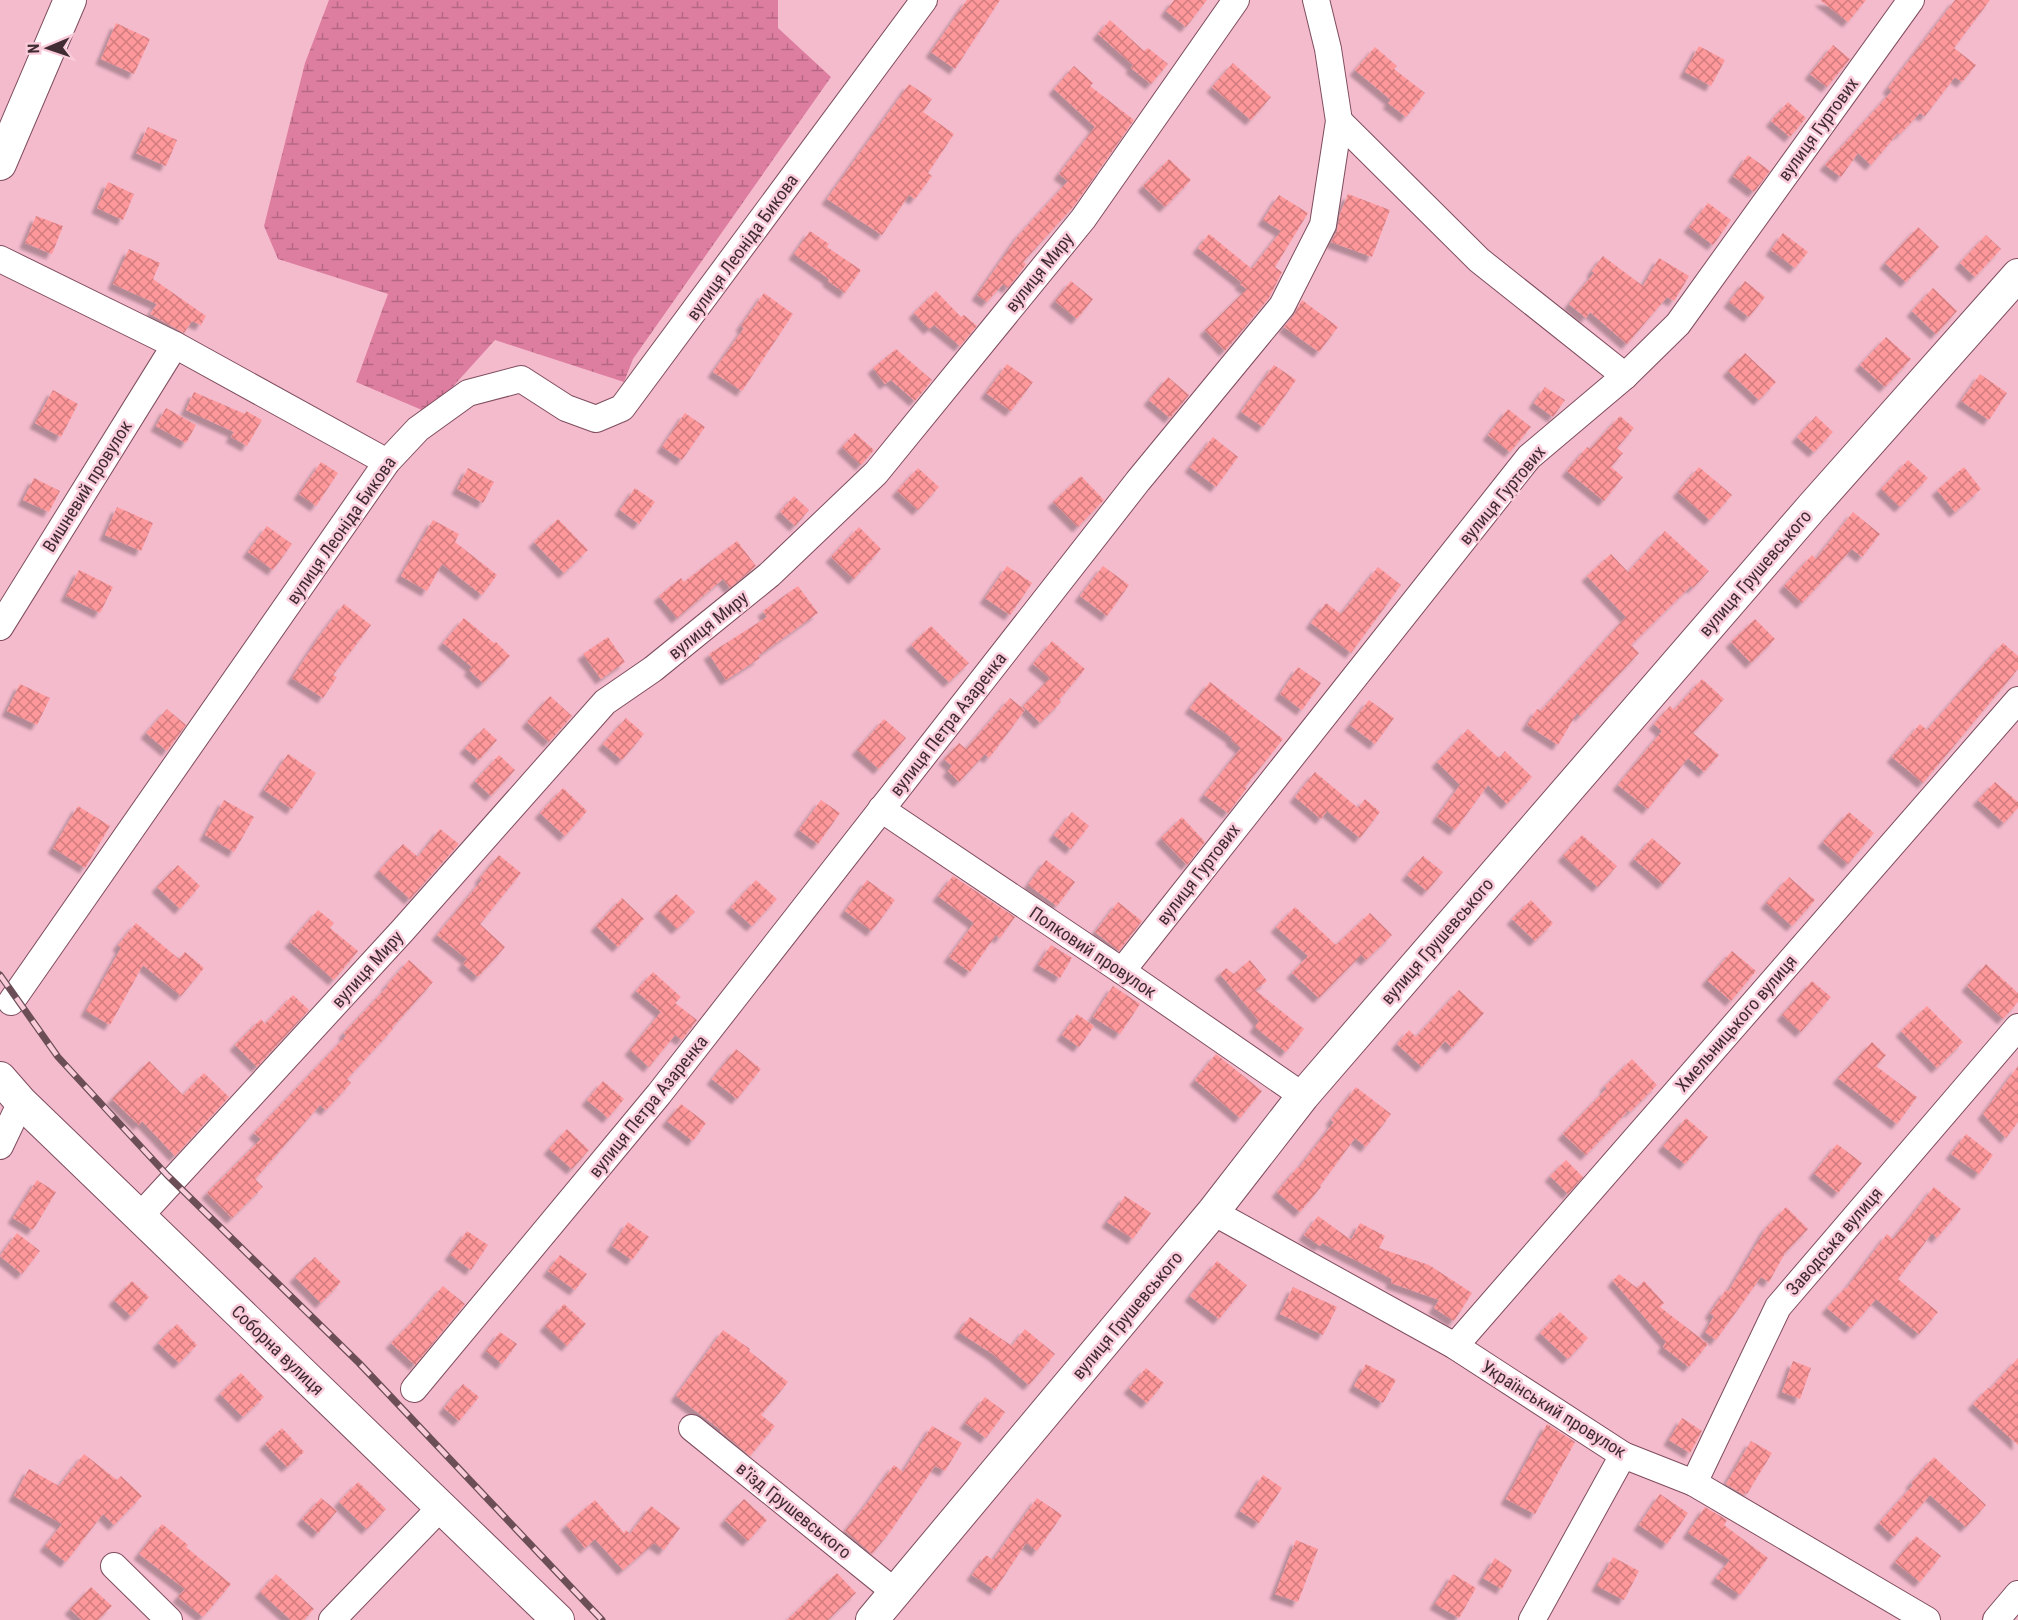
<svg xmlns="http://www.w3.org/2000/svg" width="2018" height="1620" viewBox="0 0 2018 1620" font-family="'Roboto Condensed',sans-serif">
	<defs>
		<pattern id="wetland-marsh" width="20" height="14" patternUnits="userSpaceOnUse" patternTransform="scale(1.5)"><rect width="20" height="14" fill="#dd7ea0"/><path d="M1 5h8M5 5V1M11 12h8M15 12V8" fill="none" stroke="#b56783"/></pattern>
		<pattern id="building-cross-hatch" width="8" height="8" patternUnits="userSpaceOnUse" patternTransform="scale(1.5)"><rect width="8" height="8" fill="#ff989b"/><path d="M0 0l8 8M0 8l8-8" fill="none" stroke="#d07c7f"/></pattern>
		<filter id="shadow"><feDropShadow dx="-5.5" dy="5.5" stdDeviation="1.5" flood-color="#0004"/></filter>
	</defs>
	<rect width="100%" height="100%" fill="#f4bbcd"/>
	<path fill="url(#wetland-marsh)" d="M329,0H778V28L831,77L633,359L624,382L495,340L429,413L356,382L388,294L278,259L264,226L305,63Z"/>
	<g fill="url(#building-cross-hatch)" filter="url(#shadow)">
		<path d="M967,0H1000L955,69L931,52Z"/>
		<path d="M1174,0H1207L1186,27L1166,11Z"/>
		<path d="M1820,0H1866L1848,22Z"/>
		<path d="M1955,0H1990L1954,48L1976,65L1962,82L1955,77L1925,116L1920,113L1900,134L1898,133L1871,165L1858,153L1841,177L1825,165L1892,91L1888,88Z"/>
		<path d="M1110,20L1144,51L1148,48L1168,64L1151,84L1131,68L1133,65L1098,34Z"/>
		<path d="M116,23L150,39L134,74L101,59Z"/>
		<path d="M1833,45L1850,59L1827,87L1810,74Z"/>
		<path d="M1699,46L1725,60L1711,86L1685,72Z"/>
		<path d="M1375,47L1397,66L1394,69L1425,93L1406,117L1388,103L1391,100L1355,70Z"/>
		<path d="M1233,63L1271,97L1251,120L1212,87Z"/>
		<path d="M1074,66L1093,83L1090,86L1134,120L1074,206L1023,262L1026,264L1022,270L1008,288L1003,284L987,302L977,295L1018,236L1068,181L1059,174L1095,127L1054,89Z"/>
		<path d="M909,84L932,99L923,112L954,134L928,173L932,176L915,199L909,195L882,235L827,199Z"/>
		<path d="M1788,102L1806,118L1790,137L1771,121Z"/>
		<path d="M148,127L177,140L166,166L136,153Z"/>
		<path d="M1748,155L1770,171L1754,192L1733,176Z"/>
		<path d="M1169,159L1191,180L1165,207L1143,186Z"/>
		<path d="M108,182L134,194L123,220L97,208Z"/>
		<path d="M1348,194L1390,210L1372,257L1331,242L1337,231L1340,214Z"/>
		<path d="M1279,195L1308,213L1275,267L1282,272L1269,298L1225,351L1205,330L1247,289L1240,284L1281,231L1263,220Z"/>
		<path d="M1708,203L1731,220L1713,245L1689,227Z"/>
		<path d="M36,216L63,226L52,254L25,243Z"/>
		<path d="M1918,227L1939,247L1906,282L1885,263Z"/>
		<path d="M810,231L829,244L827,247L861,270L845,293L828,281L829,279L794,254Z"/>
		<path d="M1783,233L1808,252L1795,268L1771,250Z"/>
		<path d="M1209,234L1252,269L1241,282L1198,248Z"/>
		<path d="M1986,235L2001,249L1975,277L1960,263Z"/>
		<path d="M129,249L160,263L153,279L206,316L201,325L192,321L184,333L150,314L157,304L113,284Z"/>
		<path d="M1603,256L1643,286L1659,258L1689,276L1674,301L1667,297L1627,344L1590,312L1586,318L1569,304L1594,273L1592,271Z"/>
		<path d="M1071,281L1093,299L1077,319L1055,301Z"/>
		<path d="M1745,281L1765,297L1749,317L1729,302Z"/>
		<path d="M1933,288L1957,311L1936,334L1912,311Z"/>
		<path d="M936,291L961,317L964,315L977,326L960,346L934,325L929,329L914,313Z"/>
		<path d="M764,293L793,314L742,391L713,372L744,328L741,326Z"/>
		<path d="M1302,300L1338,327L1319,352L1284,327L1294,315Z"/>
		<path d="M1886,337L1911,359L1885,387L1860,365Z"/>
		<path d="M896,349L932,380L915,401L891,380L885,384L873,368Z"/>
		<path d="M1745,353L1776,382L1759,400L1728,371Z"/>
		<path d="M1007,364L1033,382L1011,411L986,393Z"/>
		<path d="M1274,365L1296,380L1263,427L1241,412Z"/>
		<path d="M1980,374L2007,393L1989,420L1961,401Z"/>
		<path d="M1168,377L1189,395L1170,418L1149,400Z"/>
		<path d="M1545,387L1565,400L1553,417L1534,403Z"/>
		<path d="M53,390L78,404L61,437L35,423Z"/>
		<path d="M194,392L245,414L246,411L262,420L247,446L231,437L234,432L186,410Z"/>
		<path d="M166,408L196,425L186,443L156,426Z"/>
		<path d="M1508,409L1531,427L1510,452L1488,435Z"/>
		<path d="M685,413L705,427L682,460L662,447Z"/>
		<path d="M1620,416L1634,428L1617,448L1623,453L1611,467L1623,477L1604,501L1567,471L1587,447L1590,449Z"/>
		<path d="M1816,416L1833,432L1814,452L1797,437Z"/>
		<path d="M855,433L874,450L861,465L842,447Z"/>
		<path d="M1213,437L1238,457L1216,487L1190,467Z"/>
		<path d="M1908,460L1928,478L1900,507L1881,489Z"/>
		<path d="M321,462L338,473L316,506L299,494Z"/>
		<path d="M1699,467L1732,495L1710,520L1678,492Z"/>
		<path d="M1964,467L1981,489L1955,512L1937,490Z"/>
		<path d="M468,468L494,482L483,503L457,489Z"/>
		<path d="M918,468L939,487L918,510L897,491Z"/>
		<path d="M1081,476L1104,500L1078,527L1053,502Z"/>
		<path d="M34,478L60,491L49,512L23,500Z"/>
		<path d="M635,488L655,502L639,524L620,510Z"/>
		<path d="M794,496L809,510L795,526L780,512Z"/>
		<path d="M117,507L153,523L141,551L105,535Z"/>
		<path d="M1853,512L1880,534L1862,557L1852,549L1802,603L1784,586L1812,555L1816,559Z"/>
		<path d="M558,519L588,550L564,573L534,542Z"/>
		<path d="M433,520L459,534L455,542L497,575L482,595L442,564L427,591L401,576Z"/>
		<path d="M267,526L292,544L273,570L248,552Z"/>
		<path d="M859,527L881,549L854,579L831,557Z"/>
		<path d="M1665,531L1709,571L1693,588L1691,586L1631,645L1639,653L1580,716L1577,713L1558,745L1527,725L1537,709L1541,711L1626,617L1587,576L1611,554L1628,572Z"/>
		<path d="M737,541L756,566L730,588L723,579L677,618L659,596L681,578L684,582Z"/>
		<path d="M1007,566L1032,583L1010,615L985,598Z"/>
		<path d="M1103,566L1129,585L1107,616L1080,596Z"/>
		<path d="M1378,567L1401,585L1351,653L1311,623L1326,603L1341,614Z"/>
		<path d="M79,570L113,587L100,613L66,596Z"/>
		<path d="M798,586L818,613L758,656L760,658L726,680L709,654L767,617L763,611Z"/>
		<path d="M344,604L371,625L333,675L337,677L323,698L292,678L319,637Z"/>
		<path d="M464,618L494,643L496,642L510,656L483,683L469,670L472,667L443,643Z"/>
		<path d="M1755,619L1775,639L1751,663L1731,642Z"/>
		<path d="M931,626L969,663L949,682L911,645Z"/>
		<path d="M608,637L625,662L601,679L583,654Z"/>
		<path d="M1052,641L1085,669L1059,700L1061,702L1040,723L1023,706L1050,678L1033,664Z"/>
		<path d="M2003,643L2018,656V669L1923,783L1892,757L1920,724L1927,730Z"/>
		<path d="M1298,667L1321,683L1302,710L1280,694Z"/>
		<path d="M1702,679L1724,699L1693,733L1719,755L1704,772L1688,758L1648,809L1618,785L1662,731L1654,724L1670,706L1674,710Z"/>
		<path d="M1210,682L1283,739L1245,787L1247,788L1228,813L1204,795L1241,748L1231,740L1232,738L1190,708Z"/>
		<path d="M20,684L50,698L37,725L7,711Z"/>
		<path d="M550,696L572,716L549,742L527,722Z"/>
		<path d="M1010,698L1025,710L989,758L985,754L959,782L948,771L952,766L944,759L959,743L966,749Z"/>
		<path d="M1369,700L1394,718L1375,744L1350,725Z"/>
		<path d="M167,709L186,725L167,751L146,733Z"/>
		<path d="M626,718L644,734L622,760L603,744Z"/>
		<path d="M884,719L906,738L879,769L857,750Z"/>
		<path d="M484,728L497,740L479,760L465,748Z"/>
		<path d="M1468,729L1499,758L1505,751L1532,777L1507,804L1488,785L1455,830L1437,817L1460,785L1437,762Z"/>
		<path d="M288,754L316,773L292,809L264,790Z"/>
		<path d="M499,755L515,770L491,796L475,781Z"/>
		<path d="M1315,772L1358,808L1365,799L1380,812L1360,838L1327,811L1321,819L1295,797Z"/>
		<path d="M1995,782L2018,802V808L2004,823L1978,800Z"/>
		<path d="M563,788L587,811L565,836L540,813Z"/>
		<path d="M224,800L254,817L234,852L205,835Z"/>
		<path d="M821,800L840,813L818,844L799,830Z"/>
		<path d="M78,806L110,826L85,868L53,848Z"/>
		<path d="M1072,812L1089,826L1071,849L1054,835Z"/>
		<path d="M1849,812L1874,833L1848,864L1823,842Z"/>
		<path d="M1182,817L1205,842L1187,865L1161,838Z"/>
		<path d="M440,829L459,844L410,899L379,871L403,844L418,857Z"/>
		<path d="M1582,835L1617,866L1598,887L1563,856Z"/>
		<path d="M1652,838L1681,863L1663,884L1634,859Z"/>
		<path d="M499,855L521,873L480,924L505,947L478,977L463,964L467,959L437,935L482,880L480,878Z"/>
		<path d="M1423,856L1443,872L1427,891L1407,875Z"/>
		<path d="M1046,860L1075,882L1057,906L1028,885Z"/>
		<path d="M178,865L200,886L180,909L157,887Z"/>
		<path d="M953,876L1015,917L1000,938L996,935L970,972L949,957L974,923L938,896Z"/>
		<path d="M1789,877L1815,900L1792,926L1766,903Z"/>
		<path d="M756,880L777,899L752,926L731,907Z"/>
		<path d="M867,880L895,900L872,931L845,911Z"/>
		<path d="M676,894L695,912L677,929L659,911Z"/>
		<path d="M622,898L644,919L618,947L596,926Z"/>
		<path d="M1531,900L1553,923L1535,941L1512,919Z"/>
		<path d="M1118,902L1142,921L1119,951L1095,932Z"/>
		<path d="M1295,907L1336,945L1370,913L1392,935L1366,960L1361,955L1319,998L1292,973L1308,956L1276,927Z"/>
		<path d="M318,910L334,923L330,928L358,951L334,980L290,942Z"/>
		<path d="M136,923L179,959L185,952L204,968L181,996L143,965L110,1025L86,1011L121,948L118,945Z"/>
		<path d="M1051,945L1072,958L1060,978L1038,965Z"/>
		<path d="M1732,951L1756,971L1731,1001L1707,980Z"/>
		<path d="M409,960L433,982L392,1028L393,1029L347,1079L351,1083L326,1110L320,1105L255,1179L263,1187L232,1218L207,1193L261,1139L254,1133L346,1036L344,1033L388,986L387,985Z"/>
		<path d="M1250,960L1267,981L1255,990L1304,1029L1286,1052L1255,1027L1259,1021L1220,974L1226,968L1234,974Z"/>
		<path d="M1986,964L2018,993V1002L2003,1019L1967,986Z"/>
		<path d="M653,972L681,997L675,1003L697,1020L682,1040L675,1035L649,1067L630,1050L661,1012L636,991Z"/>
		<path d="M1812,981L1831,997L1801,1032L1782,1015Z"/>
		<path d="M1113,986L1140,1004L1120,1034L1093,1017Z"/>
		<path d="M1459,990L1484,1013L1452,1048L1445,1041L1422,1067L1397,1044L1409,1030L1416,1037Z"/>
		<path d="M293,995L309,1010L257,1067L235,1045L261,1019L265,1024Z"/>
		<path d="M1927,1006L1963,1042L1937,1068L1901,1031Z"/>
		<path d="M1077,1014L1094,1026L1079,1047L1062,1035Z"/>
		<path d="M1872,1042L1886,1055L1876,1066L1917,1097L1897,1124L1838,1078Z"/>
		<path d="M736,1049L761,1069L737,1099L712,1079Z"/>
		<path d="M1216,1054L1262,1091L1240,1118L1195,1080Z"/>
		<path d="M1632,1059L1657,1085L1630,1112L1629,1110L1586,1155L1563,1134L1607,1088L1605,1086Z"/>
		<path d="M149,1061L183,1095L204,1073L229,1097L175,1156L142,1121L139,1125L112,1099Z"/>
		<path d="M2018,1066V1122L2006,1138L1983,1114Z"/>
		<path d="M603,1081L624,1099L608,1118L587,1100Z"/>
		<path d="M1356,1087L1391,1114L1366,1147L1355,1138L1320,1186L1321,1187L1300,1212L1277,1192L1298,1167L1299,1168L1334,1122L1331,1120Z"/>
		<path d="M681,1104L706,1123L693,1141L667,1121Z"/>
		<path d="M1686,1118L1708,1137L1685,1164L1663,1146Z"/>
		<path d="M567,1129L589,1150L572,1169L549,1149Z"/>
		<path d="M1966,1134L1993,1155L1979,1174L1951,1154Z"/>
		<path d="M1837,1144L1862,1163L1838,1193L1814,1173Z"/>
		<path d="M1566,1160L1583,1177L1568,1194L1550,1176Z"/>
		<path d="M37,1180L56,1192L33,1230L13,1218Z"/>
		<path d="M1934,1187L1961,1209L1937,1238L1932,1233L1898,1279L1938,1312L1919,1334L1876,1299L1851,1328L1827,1308L1845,1288L1846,1289L1887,1234L1893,1239Z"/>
		<path d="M1125,1196L1151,1213L1133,1239L1107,1222Z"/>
		<path d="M1786,1207L1808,1229L1785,1253L1769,1282L1761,1277L1716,1340L1705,1332L1714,1316L1710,1313L1726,1290L1728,1292L1766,1228Z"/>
		<path d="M1318,1216L1351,1240L1360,1223L1385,1236L1379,1248L1429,1265L1472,1293L1454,1321L1434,1308L1439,1300L1391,1283L1392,1279L1322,1243L1320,1246L1304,1235Z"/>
		<path d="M628,1222L649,1237L632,1260L612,1246Z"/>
		<path d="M467,1231L488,1245L471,1270L450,1255Z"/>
		<path d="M17,1233L40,1251L22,1274L0,1256Z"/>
		<path d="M560,1255L587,1274L575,1290L548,1271Z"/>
		<path d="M315,1257L341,1282L321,1303L295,1277Z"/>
		<path d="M1217,1261L1247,1285L1219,1319L1190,1296Z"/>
		<path d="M1619,1274L1637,1288L1644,1281L1664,1303L1660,1307L1708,1344L1689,1367L1663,1347L1666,1342L1613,1281Z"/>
		<path d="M132,1281L149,1297L131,1316L114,1300Z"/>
		<path d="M443,1286L465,1304L415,1365L391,1343L414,1320Z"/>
		<path d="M1293,1287L1337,1307L1323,1335L1280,1314Z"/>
		<path d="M564,1304L586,1324L567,1346L545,1326Z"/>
		<path d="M1560,1312L1588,1338L1568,1359L1540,1333Z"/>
		<path d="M970,1317L1012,1346L1025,1329L1055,1354L1029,1385L994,1355L959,1332Z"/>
		<path d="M177,1324L197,1345L179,1363L158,1343Z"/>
		<path d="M723,1330L750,1349L749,1351L788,1382L761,1415L775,1426L750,1456L720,1431L721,1430L676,1396Z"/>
		<path d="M500,1332L517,1344L502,1364L486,1351Z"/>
		<path d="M2018,1358V1445L1973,1404L1988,1388L1990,1389Z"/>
		<path d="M1793,1361L1811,1368L1800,1399L1782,1392Z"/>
		<path d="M1366,1364L1396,1380L1383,1403L1354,1386Z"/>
		<path d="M1146,1368L1164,1383L1147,1403L1129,1388Z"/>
		<path d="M241,1373L264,1397L243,1417L220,1394Z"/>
		<path d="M463,1384L479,1397L459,1421L444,1408Z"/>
		<path d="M985,1397L1005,1412L986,1438L965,1423Z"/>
		<path d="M1682,1418L1702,1431L1690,1453L1669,1440Z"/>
		<path d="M1547,1424L1575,1442L1535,1514L1506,1499Z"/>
		<path d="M932,1426L962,1443L945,1471L935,1466L890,1532L872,1554L845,1531L868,1502L894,1465L903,1472Z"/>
		<path d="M282,1428L304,1452L287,1467L265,1444Z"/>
		<path d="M1751,1441L1772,1453L1747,1494L1745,1492L1744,1495L1726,1484Z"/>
		<path d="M84,1454L117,1480L121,1476L142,1496L114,1525L103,1514L66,1562L45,1546L62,1524L14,1496L29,1469L59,1486Z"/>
		<path d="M1934,1457L1986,1505L1966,1527L1930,1495L1894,1537L1879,1523L1913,1485L1911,1483Z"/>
		<path d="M1263,1475L1282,1488L1259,1523L1240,1511Z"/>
		<path d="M358,1482L386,1509L367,1529L339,1502Z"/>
		<path d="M1660,1494L1688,1513L1667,1544L1639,1525Z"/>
		<path d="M321,1498L337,1511L318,1533L302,1519Z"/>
		<path d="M1037,1498L1062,1515L1037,1551L1026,1543L995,1590L972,1575L986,1555L993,1560Z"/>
		<path d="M744,1499L767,1520L748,1541L725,1520Z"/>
		<path d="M595,1500L624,1533L626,1530L630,1534L651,1506L680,1528L664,1550L654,1543L623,1570L595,1539L585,1548L566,1525Z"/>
		<path d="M1705,1507L1727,1520L1724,1525L1768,1558L1740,1595L1716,1578L1730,1560L1688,1533Z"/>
		<path d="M162,1524L188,1545L186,1547L231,1584L203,1617L178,1597L185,1589L139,1554Z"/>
		<path d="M1916,1536L1941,1556L1920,1582L1895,1562Z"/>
		<path d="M1296,1540L1318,1549L1298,1602L1275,1594Z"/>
		<path d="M1613,1557L1639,1571L1624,1600L1597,1586Z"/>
		<path d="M1495,1558L1512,1570L1502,1589L1483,1578Z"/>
		<path d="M837,1573L856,1593L828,1620H787Z"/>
		<path d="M276,1574L314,1609L304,1620H291L260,1592Z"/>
		<path d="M1453,1574L1476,1588L1459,1618L1435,1604Z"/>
		<path d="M91,1587L112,1606L98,1620H82L70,1609Z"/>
	</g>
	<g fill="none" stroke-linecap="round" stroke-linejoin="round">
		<defs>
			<g id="minor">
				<path d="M1339,121L1479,260L1625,376"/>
				<path d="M0,259L175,345L387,462"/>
				<path d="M0,627L175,345"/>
				<path d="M881,809L1122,971L1303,1096"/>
				<path d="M1122,971L1529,457L1625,376L1678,324L1911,0"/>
				<path d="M11,1002L387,462L418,429L468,393L521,379L566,408L596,419L622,408L924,0"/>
				<path d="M0,1146L21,1102"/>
				<path d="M1213,1212L1455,1346L1623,1455L1694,1483L1927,1620"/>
				<path d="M140,1216L403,930L605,702L653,669L769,575L876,473L1083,219L1236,0"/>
				<path d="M1455,1346L2018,700"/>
				<path d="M414,1389L659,1094L1138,481L1282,306L1323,225L1339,121L1328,49L1316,0"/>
				<path d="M692,1428L895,1592"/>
				<path d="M1694,1483L1778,1307L2018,1027"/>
				<path d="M114,1566L169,1620"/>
				<path d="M332,1620L441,1507"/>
				<path d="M1532,1620L1623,1455"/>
				<path d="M1996,1620L2018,1594"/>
			</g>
			<g id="tertiary">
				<path d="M0,164L70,0"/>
				<path d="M0,1078L21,1102L558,1620"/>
				<path d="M872,1620L1213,1212L1303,1096L1812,507L2018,275"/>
			</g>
		</defs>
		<use href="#minor" stroke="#7e4d5e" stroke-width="28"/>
		<use href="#tertiary" stroke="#7e4d5e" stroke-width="34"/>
		<use href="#minor" stroke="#fff" stroke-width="26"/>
		<use href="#tertiary" stroke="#fff" stroke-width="32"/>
		<defs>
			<path id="rail" d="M0,975L58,1057L167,1175L359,1363L602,1620"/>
		</defs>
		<use href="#rail" stroke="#6c4e57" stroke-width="7"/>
		<use href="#rail" stroke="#faccda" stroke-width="4.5" stroke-dasharray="14" stroke-linecap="butt"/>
	</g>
	<g text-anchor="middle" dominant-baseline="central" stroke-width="5" stroke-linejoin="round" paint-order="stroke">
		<g font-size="18" fill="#422c33" stroke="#faccda">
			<text transform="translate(1818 129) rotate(-54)">вулиця Гуртових</text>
			<text transform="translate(742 247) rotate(-54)">вулиця Леоніда Бикова</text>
			<text transform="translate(1039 272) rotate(-51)">вулиця Миру</text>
			<text transform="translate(87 486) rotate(-58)">Вишневий провулок</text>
			<text transform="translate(1502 495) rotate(-50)">вулиця Гуртових</text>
			<text transform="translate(341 530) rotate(-55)">вулиця Леоніда Бикова</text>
			<text transform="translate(1755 573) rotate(-49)">вулиця Грушевського</text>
			<text transform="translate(708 625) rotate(-39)">вулиця Миру</text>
			<text transform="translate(948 724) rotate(-52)">вулиця Петра Азаренка</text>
			<text transform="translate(1198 874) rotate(-52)">вулиця Гуртових</text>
			<text transform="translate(1437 941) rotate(-49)">вулиця Грушевського</text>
			<text transform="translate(1093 952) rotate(34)">Полковий провулок</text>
			<text transform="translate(367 969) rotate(-48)">вулиця Миру</text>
			<text transform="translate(1736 1023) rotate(-49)">Хмельницького вулиця</text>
			<text transform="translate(648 1106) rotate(-51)">вулиця Петра Азаренка</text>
			<text transform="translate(1834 1241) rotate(-49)">Заводська вулиця</text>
			<text transform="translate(1127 1315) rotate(-50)">вулиця Грушевського</text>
			<text transform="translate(278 1350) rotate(44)">Соборна вулиця</text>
			<text transform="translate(1554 1409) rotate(32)">Український провулок</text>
			<text transform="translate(794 1510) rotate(39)">в'їзд Грушевського</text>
		</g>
	</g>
	<g transform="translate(48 48) rotate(268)" stroke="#faccda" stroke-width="4.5" paint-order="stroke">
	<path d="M0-4.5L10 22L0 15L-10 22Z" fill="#422c33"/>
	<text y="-9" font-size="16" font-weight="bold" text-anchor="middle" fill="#422c33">N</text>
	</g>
</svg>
